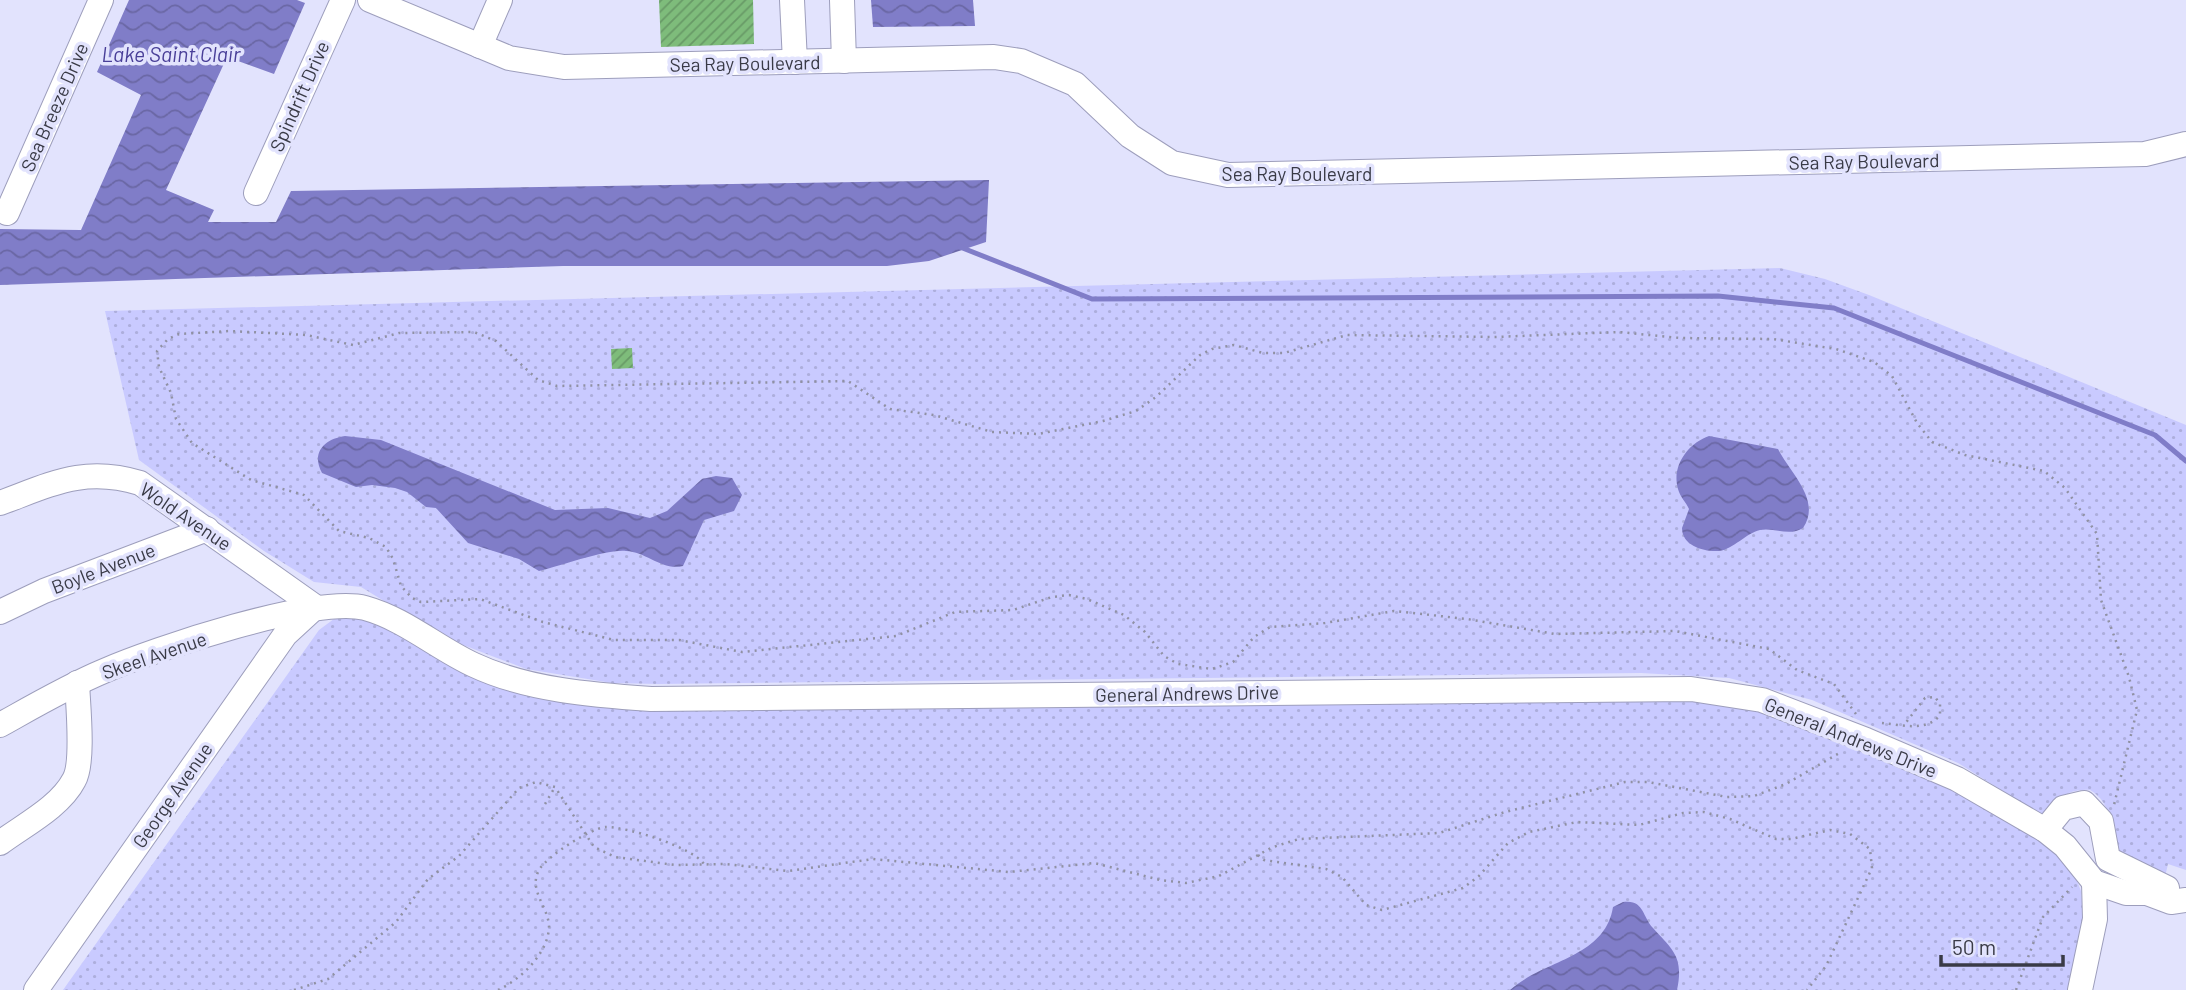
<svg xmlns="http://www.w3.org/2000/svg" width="2186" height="990" viewBox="0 0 2186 990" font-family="Barlow,sans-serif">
	<defs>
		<pattern id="grass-dots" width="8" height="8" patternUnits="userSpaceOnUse" patternTransform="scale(1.75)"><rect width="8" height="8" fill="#c9caff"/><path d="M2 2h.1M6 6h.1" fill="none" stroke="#adaedc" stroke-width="1.8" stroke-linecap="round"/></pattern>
		<pattern id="water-waves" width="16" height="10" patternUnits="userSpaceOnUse" patternTransform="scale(1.75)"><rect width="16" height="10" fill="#807dc8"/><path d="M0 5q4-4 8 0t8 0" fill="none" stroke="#6a67a4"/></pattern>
		<pattern id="building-hatch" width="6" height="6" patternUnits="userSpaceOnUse" patternTransform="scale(1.75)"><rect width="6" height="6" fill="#7ebc7b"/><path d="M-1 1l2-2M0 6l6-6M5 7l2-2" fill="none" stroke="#689a67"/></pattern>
	</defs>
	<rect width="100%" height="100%" fill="#e2e3fd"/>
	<g fill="url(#grass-dots)">
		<path d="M1780,268L1825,279L1869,295L2186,425V870L2168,864L2164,881L2121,859C2115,836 2112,802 2090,790C2068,788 2055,801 2041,815L1958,763L1812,700L1729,678L1641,673L658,684L612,683L526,669L445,638L361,587L314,582L264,551L139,460L105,311Z"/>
		<path d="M342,613L383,625L445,664L529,694L1657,697L1759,709L1954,787L2042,837L2069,861L2081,891L2084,921L2070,990H63L319,630Z"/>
	</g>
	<g fill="url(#water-waves)">
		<path d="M129,0H297L305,3L274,74L227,57L166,190L214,210L208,222H276L291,191L989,180L986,242L929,261L887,266H563L0,285V229L81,230L141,95L97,72Z"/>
		<path d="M871,0H973L975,26L873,27Z"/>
		<path d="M345,436L381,440L555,510L608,508L650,518L667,511L702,479L716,476L732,478L742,495L734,511L704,520L683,566C662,571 647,552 626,551C606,549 561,566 539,571L519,559L468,543L436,508L426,507L407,492L395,488L372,485L356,487L322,473C311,453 324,439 345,436Z"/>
		<path d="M1709,436L1778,449C1790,473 1822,500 1803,528C1789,537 1774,527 1760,530C1746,533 1734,549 1719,551C1704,552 1682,546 1682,528L1689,509C1686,502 1680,497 1678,489C1671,465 1689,443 1709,436Z"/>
		<path d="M1623,902C1644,899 1642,916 1653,928C1673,950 1684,957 1677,990H1510C1543,960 1605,958 1613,907Z"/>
	</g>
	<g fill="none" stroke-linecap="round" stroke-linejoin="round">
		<path stroke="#807dc8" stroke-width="5" d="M960,247L1092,299L1718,296L1834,308L2155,435L2186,461"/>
	</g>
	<g fill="url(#building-hatch)">
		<path d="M659,0H753L754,44L661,47Z"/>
		<path d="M632,348L633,368L612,369L611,349Z"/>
	</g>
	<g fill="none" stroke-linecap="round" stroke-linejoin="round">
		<defs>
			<g id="minor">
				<path d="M370,0L509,58L564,67L994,57L1021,61L1075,84L1130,136L1172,163L1228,175L2145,154L2186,144"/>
				<path d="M792,0L795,62"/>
				<path d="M842,0L844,61"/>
				<path d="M480,46L500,0"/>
				<path d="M256,193L343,0"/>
				<path d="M7,213L101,0"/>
				<path d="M0,503C52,484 84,466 140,483L317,608"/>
				<path d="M0,612L44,591L207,529"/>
				<path d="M0,725C34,706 68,686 104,671C154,649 316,595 365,608C405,619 437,648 474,665C527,690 593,695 651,699L1691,689L1762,700L1866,740L1957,779L2045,830L2065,846L2094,882L2126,893H2147L2171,902L2186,900"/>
				<path d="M2045,830L2063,808L2084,803L2101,821L2108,859L2167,888"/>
				<path d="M0,843C24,825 60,807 74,780C84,763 78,705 77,683"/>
				<path d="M36,990L285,635L310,612"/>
				<path d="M2080,990L2095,919L2094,882"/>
			</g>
		</defs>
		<use href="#minor" stroke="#9d9ebc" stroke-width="26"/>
		<g stroke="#9091a4" stroke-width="2.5" stroke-dasharray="2 5" stroke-linecap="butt">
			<path d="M1856,714L1834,684L1797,670L1769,649L1675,631L1555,634L1467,619L1394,611L1325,623L1270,627L1254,637L1233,662L1212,669L1178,664L1164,656L1145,632L1124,615L1087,599L1069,595L1052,597L1013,610L955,612L896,636L742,652L679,640H614L543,622L480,599L421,602L412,598L401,586L393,559L386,547L369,538L339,531L304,495L251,480L192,443L176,419L171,393L159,367L157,351L168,339L179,334L230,331L306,335L353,345L399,333L474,332L496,341L538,380L557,386L848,381L890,409L934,415L992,432L1038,434L1103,421L1136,411L1156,397L1200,355L1212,349L1234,345L1263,353H1284L1347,335L1495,337L1619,332L1680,338L1773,339L1836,349L1874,362L1892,376L1917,423L1932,442L1965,455L2044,471L2065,488L2097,534L2101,600L2129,677L2137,710L2114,805"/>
			<path d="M1882,723C1901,725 1927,732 1940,715V704L1935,697L1925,698L1904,725"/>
			<path d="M545,804L555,787"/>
			<path d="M1258,855L1264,860L1326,869L1342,877L1366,905L1382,910L1463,888L1479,876L1508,843L1529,832L1577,822L1639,825L1683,813L1704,812L1730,819L1776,839H1791L1830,830L1850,834L1870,849L1872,868L1826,966L1807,990"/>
			<path d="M294,990L328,979L396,922L428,879L459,856L519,788L536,782L555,787L594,847L615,857L675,865L726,864L788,871L873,859L1009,872L1094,863L1160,880L1186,883L1219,876L1273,847L1299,839L1439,833L1505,812L1625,782H1648L1727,797L1754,796L1786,784L1841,752"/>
			<path d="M498,990C520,980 549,953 549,926C548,906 528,890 539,870C547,856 591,828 606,827C628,827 692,847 704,864"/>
			<path d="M2016,990L2043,917L2072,887"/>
		</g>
		<use href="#minor" stroke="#fff" stroke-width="24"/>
	</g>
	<g text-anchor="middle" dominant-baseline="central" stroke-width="7" stroke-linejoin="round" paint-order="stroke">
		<g font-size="19" fill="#393a46" stroke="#e2e3fd">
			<text transform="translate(745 63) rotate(-1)">Sea Ray Boulevard</text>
			<text transform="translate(299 96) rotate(-66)">Spindrift Drive</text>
			<text transform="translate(54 107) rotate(-66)">Sea Breeze Drive</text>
			<text transform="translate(1864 161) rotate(-1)">Sea Ray Boulevard</text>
			<text x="1297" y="173">Sea Ray Boulevard</text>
			<text transform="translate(186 516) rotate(34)">Wold Avenue</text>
			<text transform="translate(103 568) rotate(-21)">Boyle Avenue</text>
			<text transform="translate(154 655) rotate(-19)">Skeel Avenue</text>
			<text transform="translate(1187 693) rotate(-1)">General Andrews Drive</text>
			<text transform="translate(1851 737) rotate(22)">General Andrews Drive</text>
			<text transform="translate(172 795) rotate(-55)">George Avenue</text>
		</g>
		<g font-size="21" font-style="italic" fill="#493f98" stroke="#e2e3fd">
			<text x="171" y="53">Lake Saint Clair</text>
		</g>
	</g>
	<path d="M1941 955v10h122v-10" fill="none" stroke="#393a46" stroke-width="3.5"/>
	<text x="1952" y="955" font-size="21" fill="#393a46" stroke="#e2e3fd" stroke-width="5" paint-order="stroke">50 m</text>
</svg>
